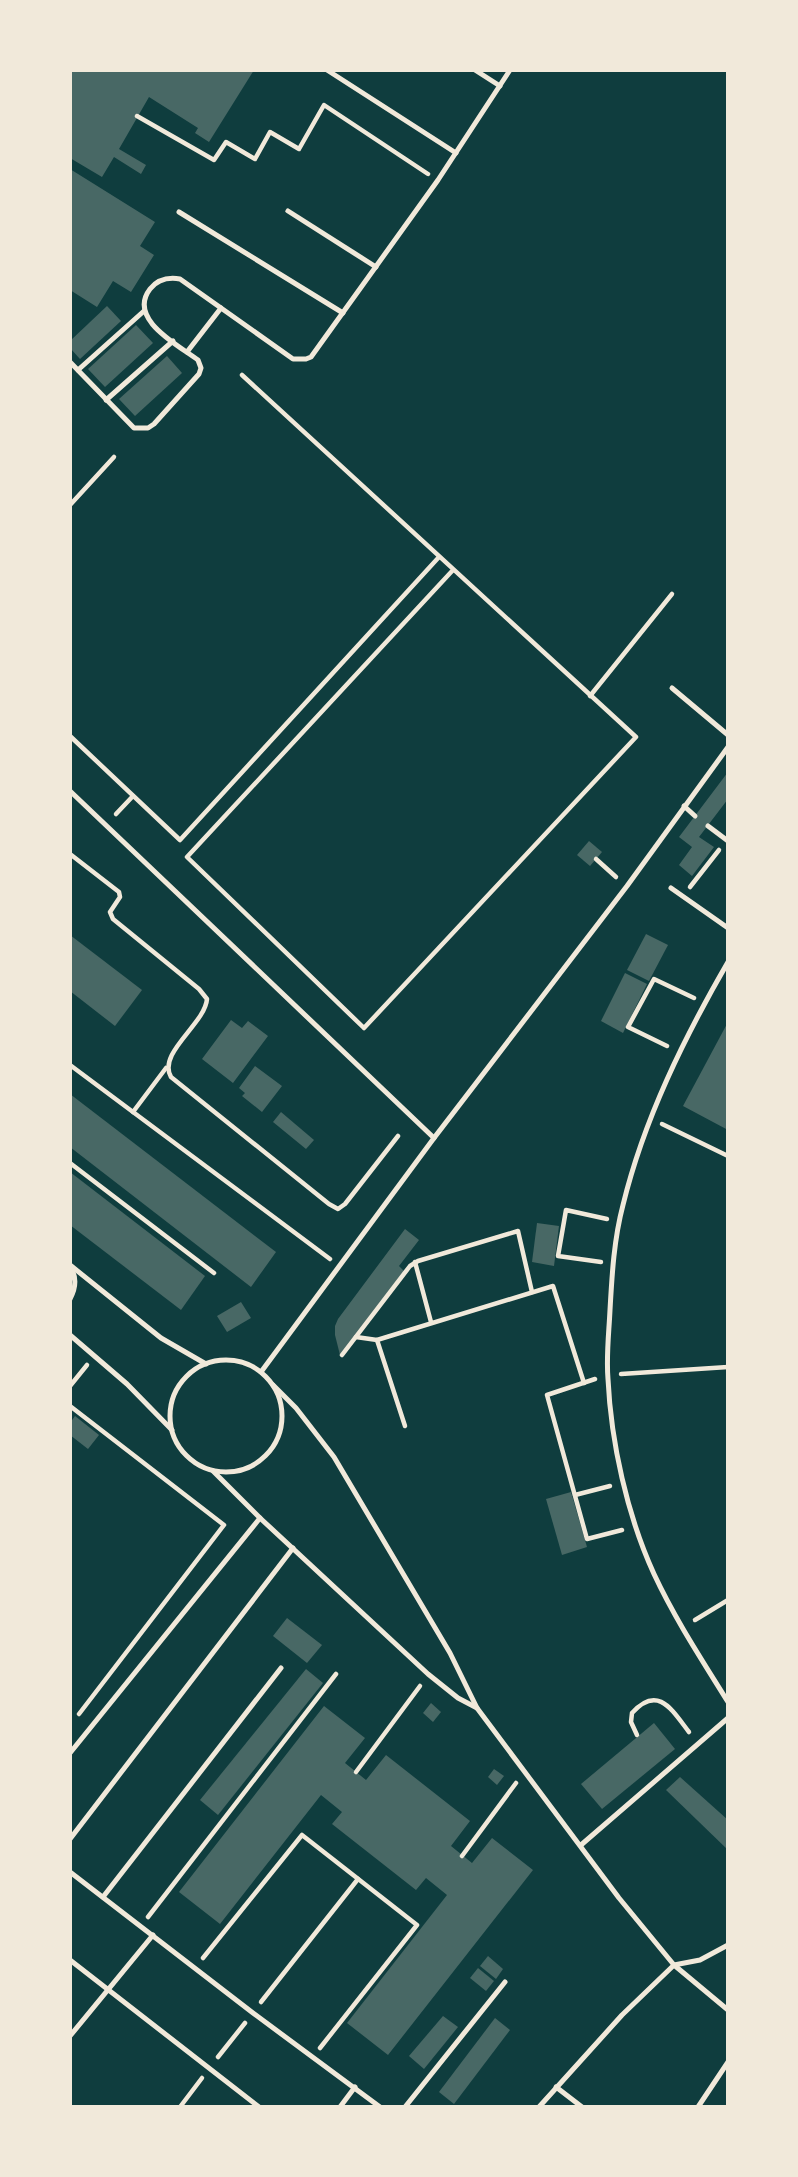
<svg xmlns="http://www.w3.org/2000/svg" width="798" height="2177" viewBox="0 0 798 2177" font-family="Helvetica,sans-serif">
	<rect width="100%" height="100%" fill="#0f3d3e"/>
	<g fill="#486865">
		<path d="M70,70H254L209,142L195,133L198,128L149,97L119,149L146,165L141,174L114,157L102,177L70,158Z"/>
		<path d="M70,169L155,222L140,246L154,255L131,292L113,281L97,307L70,290Z"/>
		<path d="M107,306L121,321L80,359L70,348V341Z"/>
		<path d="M136,325L153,343L105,387L88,369Z"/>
		<path d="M167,356L182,373L135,416L119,399Z"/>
		<path d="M728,772V799L699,837L714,847L692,876L679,865L692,847L679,837Z"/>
		<path d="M589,841L602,852L590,866L577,855Z"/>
		<path d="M646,934L668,945L649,981L627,970Z"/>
		<path d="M70,935L142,990L115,1026L70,991Z"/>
		<path d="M625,973L647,984L623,1033L601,1021Z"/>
		<path d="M231,1020L242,1028L248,1021L268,1036L233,1083L202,1059Z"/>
		<path d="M728,1022V1130L683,1106Z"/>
		<path d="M255,1066L282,1086L262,1112L242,1096L245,1093L239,1088Z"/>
		<path d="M70,1094L276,1252L251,1287L70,1147Z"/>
		<path d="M281,1112L314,1140L306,1149L273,1122Z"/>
		<path d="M70,1172L205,1276L181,1310L70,1225Z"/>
		<path d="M537,1223L559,1226L554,1266L532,1262Z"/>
		<path d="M405,1229L419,1240L399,1266L404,1271L340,1355L335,1335V1326L338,1319Z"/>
		<path d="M241,1302L251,1318L227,1332L217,1316Z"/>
		<path d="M75,1416L99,1435L88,1449L70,1435V1423Z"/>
		<path d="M571,1492L587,1547L562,1555L546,1499Z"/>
		<path d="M287,1618L322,1645L307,1663L273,1636Z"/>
		<path d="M306,1669L323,1683L218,1815L200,1800Z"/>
		<path d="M431,1703L441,1712L433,1722L423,1713Z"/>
		<path d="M324,1706L365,1738L345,1763L366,1780L386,1755L470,1821L451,1846L472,1863L492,1838L533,1870L388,2055L347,2023L447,1895L426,1878L416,1890L332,1824L342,1812L321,1795L220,1924L179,1892Z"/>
		<path d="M654,1723L675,1749L602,1809L581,1784Z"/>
		<path d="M494,1769L504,1776L497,1785L488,1777Z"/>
		<path d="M680,1777L728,1820V1850L666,1790Z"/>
		<path d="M488,1956L503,1969L496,1979L480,1966Z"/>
		<path d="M478,1968L494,1981L486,1991L470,1978Z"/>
		<path d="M443,2016L458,2027L424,2069L409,2056Z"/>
		<path d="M495,2018L510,2030L454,2104L439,2092Z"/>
	</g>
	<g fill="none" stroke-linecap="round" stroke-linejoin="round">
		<g stroke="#f1e9da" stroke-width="4.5">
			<path d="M137,116L214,160L226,142L255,159L270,132L299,149L324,105L428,174"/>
			<path d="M242,375L636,737L364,1028L187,857L453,570"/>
			<path d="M70,505L114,457"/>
			<path d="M590,696L672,594"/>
			<path d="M70,736L180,840L439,557"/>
			<path d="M116,814L133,796"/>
			<path d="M70,854L119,892L120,897L110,912L113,919L199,989L207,999C205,1024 157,1053 171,1077L329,1204L338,1209L345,1204L398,1136"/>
			<path d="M596,859L616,877"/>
			<path d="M690,887L719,850"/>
			<path d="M667,1046L628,1027L654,979L694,998"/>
			<path d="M70,1065L330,1259"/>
			<path d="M133,1112L166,1068"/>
			<path d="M662,1124L728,1156"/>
			<path d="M70,1163L214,1273"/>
			<path d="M415,1262L431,1322"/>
			<path d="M601,1262L558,1256L566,1210L607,1219"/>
			<path d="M356,1337L377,1340L553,1286L584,1383"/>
			<path d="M377,1340L405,1426"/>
			<path d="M342,1355L410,1266L418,1261L518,1231L532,1292"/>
			<path d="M621,1374L728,1367"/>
			<path d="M595,1379L547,1395L587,1539L622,1530"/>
			<path d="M70,1386L87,1365"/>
			<path d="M70,1406L224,1525L79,1714"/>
			<path d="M575,1495L610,1486"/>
			<path d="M695,1620L728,1600"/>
			<path d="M637,1735L631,1722L632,1713C658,1684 672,1710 689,1732"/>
			<path d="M356,1772L420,1686"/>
			<path d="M462,1856L516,1783"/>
			<path d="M148,1917L336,1674"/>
			<path d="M203,1958L302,1835L417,1925L320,2048"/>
			<path d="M261,2002L358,1879"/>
			<path d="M218,2057L245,2023"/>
			<path d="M180,2107L202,2078"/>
		</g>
		<g stroke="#f1e9da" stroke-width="5">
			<path d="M327,70L456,153"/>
			<path d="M475,70L500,86"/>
			<path d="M288,211L376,267"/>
			<path d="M179,212L343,313"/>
			<path d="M187,352L221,308"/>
			<path d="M70,362L134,428H148L154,424L199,374L201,368L198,360C178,345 127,319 150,289C158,279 168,277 180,279L293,359H306L311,357L438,180L510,70"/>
			<path d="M78,370L144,311"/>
			<path d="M106,400L173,341"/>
			<path d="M672,688L728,735"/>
			<path d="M70,791L434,1138"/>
			<path d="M684,806L695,816"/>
			<path d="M708,826L728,841"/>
			<path d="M671,888L728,928"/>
			<path d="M728,962C684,1038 644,1119 623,1205C614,1239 612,1274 610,1310C609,1332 606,1356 608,1379C611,1442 627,1515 654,1574C675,1619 702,1660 728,1702"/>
			<path d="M70,1265L161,1338L206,1364"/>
			<path d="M70,1266C77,1277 76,1288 70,1299"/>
			<path d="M70,1335L127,1384L172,1430"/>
			<circle cx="226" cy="1416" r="56"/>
			<path d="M261,1372L434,1138L627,886L728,747"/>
			<path d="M273,1385L296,1408L334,1457L450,1653L477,1708L619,1898L674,1965L728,2010"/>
			<path d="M213,1471L260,1518L428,1674L458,1698L477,1708"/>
			<path d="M70,1753L260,1518"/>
			<path d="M70,1839L293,1548"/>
			<path d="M581,1845L728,1718"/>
			<path d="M70,1872L253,2013L380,2107"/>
			<path d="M103,1897L281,1668"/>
			<path d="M70,1960L259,2107"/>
			<path d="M70,2036L153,1935"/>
			<path d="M556,2087L582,2107"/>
			<path d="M340,2107L355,2087"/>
			<path d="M405,2107L505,1982"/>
			<path d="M539,2107L622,2015L674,1965L700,1960L728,1945"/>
			<path d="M698,2107L728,2062"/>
		</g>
	</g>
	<rect width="798" height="2177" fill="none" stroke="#f1e9da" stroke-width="144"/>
</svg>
